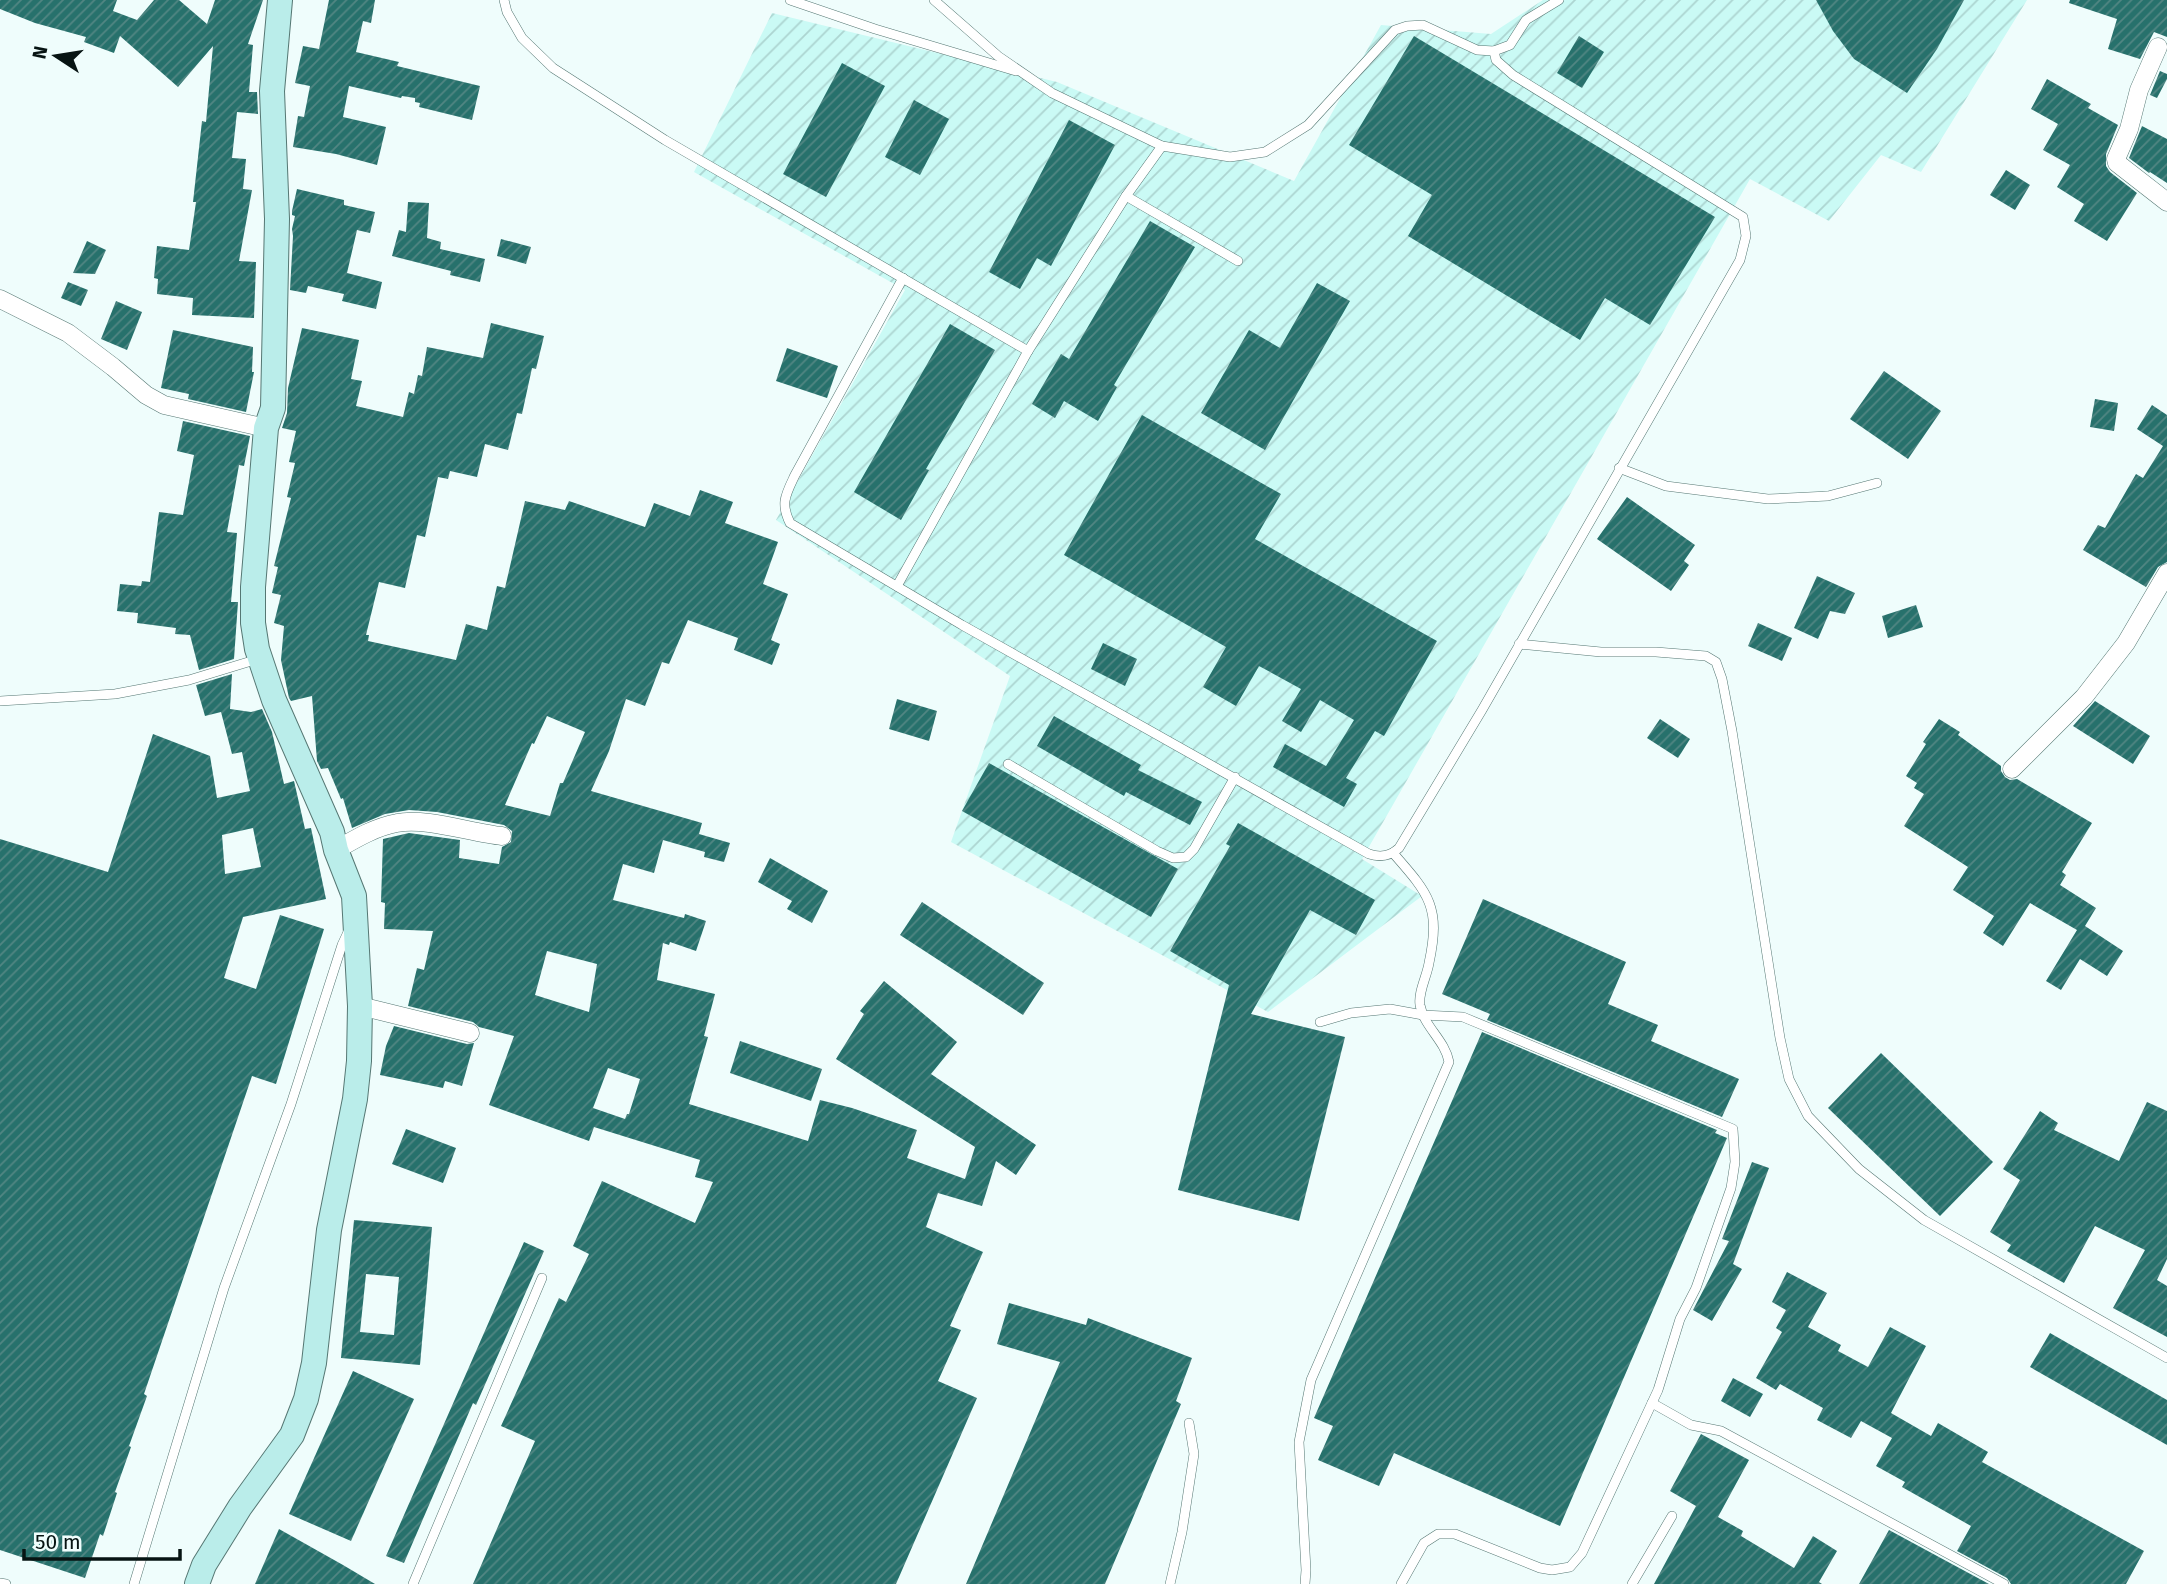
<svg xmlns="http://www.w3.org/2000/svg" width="2167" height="1584" viewBox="0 0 2167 1584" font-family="'Fira Sans',sans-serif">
	<defs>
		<pattern id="industrial-furrows" width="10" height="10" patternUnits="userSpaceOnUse" patternTransform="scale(1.75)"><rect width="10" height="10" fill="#cafaf5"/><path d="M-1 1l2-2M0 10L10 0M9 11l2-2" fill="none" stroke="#acd5d1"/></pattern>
		<pattern id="building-hatch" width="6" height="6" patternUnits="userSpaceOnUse" patternTransform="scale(1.75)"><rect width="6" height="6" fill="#27716c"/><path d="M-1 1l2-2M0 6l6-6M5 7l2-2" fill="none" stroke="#528683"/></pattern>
	</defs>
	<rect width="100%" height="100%" fill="#effdfc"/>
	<path fill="url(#industrial-furrows)" d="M1543,0H2027L1921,172L1881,155L1829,221L1750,179L1362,859L1422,896L1268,1012L951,842L1010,676L776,520L905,290L694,172L772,13L1057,82L1294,181L1381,25L1491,34Z"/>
	<g fill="url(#building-hatch)" fill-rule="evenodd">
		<path d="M0,0H117L113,11L137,20L154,0H179L207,24L215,0H263L248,44L253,45L249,92H257L258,114L237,112L232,158L246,159L243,189L252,190L239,261L256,262L254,318L192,315L193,298L157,294L158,279L154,278L157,246L189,250L196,202H193L202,121L206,122L213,46L178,87L120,36L114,53L84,42L86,37L35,23L0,9Z"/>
		<path d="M329,0H375L371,23L363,21L356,52L399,62L397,66L480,86L472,120L419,107L420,103L415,102V98L402,96L401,98L349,86L343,117L386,127L377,165L336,154L293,147L298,116L304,117L310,86L295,83L303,46L319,49Z"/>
		<path d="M1816,0H1964L1937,49L1907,93L1854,59L1833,31Z"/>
		<path d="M2070,0H2167V37L2154,32L2140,59L2108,49L2117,19L2069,3Z"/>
		<path d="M1414,36L1715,217L1650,325L1605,298L1580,340L1408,236L1432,195L1349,145Z"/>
		<path d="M1579,36L1604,52L1582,88L1557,73Z"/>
		<path d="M842,63L885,86L826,197L783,174Z"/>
		<path d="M2160,71L2167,74V79L2157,98L2150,95Z"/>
		<path d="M2047,79L2091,104L2088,108L2118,125L2106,154V166L2110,172L2137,193L2107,241L2074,221L2084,204L2057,187L2070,165L2043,150L2058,124L2031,109Z"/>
		<path d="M914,100L949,119L920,175L885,157Z"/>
		<path d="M1069,120L1115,145L1051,266L1037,258L1020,289L989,272Z"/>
		<path d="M2142,126L2167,139V183L2150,172L2149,173L2129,158Z"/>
		<path d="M2006,170L2030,185L2015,210L1990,195Z"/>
		<path d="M297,189L344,200V205L375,212L370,233L357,230L347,273L382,282L376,309L342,301L344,294L308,286L306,293L290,290L293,236L292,229L295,216L292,215V211Z"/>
		<path d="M408,202L429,203L427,238L441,242L440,249L485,259L480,282L450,275L451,271L392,256L399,230L406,232Z"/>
		<path d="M1150,221L1195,247L1114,385L1117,387L1098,421L1064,401L1055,418L1032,404L1061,354L1069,359Z"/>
		<path d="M501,239L531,247L526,264L497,256Z"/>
		<path d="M87,241L106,250L95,274L73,273Z"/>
		<path d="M68,282L88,290L81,306L61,298Z"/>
		<path d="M1317,283L1350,301L1265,450L1201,413L1249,330L1280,348Z"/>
		<path d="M116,301L142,312L127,350L101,339Z"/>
		<path d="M491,323L544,336L536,369L532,368L522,414L517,413L508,450L485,444L477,477L450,471L448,479L438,477L425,537L417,535L405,588L379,582L366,635H369L368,641L456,660L466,624L487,630L497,586L505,588L525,501L565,510L569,501L645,527L654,503L690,516L700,490L733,502L725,523L778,542L763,584L788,594L771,640L780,644L772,665L734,650L738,638L688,620L669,664L662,662L645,706L626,699L609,751L591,791L702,823L699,834L730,843L724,862L704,857L705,852L663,840L654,873L623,864L613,900L684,918L685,914L706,921L696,951L670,942L669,945L663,943L657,980L715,994L704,1036L708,1037L689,1104L808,1141L820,1100L852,1108L917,1130L907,1158L965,1179L975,1147L836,1059L864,1014L860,1011L884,981L957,1042L931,1074L1036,1145L1016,1175L996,1161L982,1206L938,1193L926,1227L983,1252L950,1326L961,1330L938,1381L977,1398L896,1584H473L535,1441L501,1426L559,1298L566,1302L589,1254L573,1246L602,1181L695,1223L713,1182L695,1177L700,1160L594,1127L589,1141L489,1105L514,1036L479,1027L473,1022L408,1006L417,968L424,970L433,931L384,929L385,903L381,902L383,839L409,833L460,840L459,858L499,864L502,847L511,842L512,831L504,825L437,812L409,810L385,814L352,828L343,798L341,799L328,768L321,769L317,761L312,696L291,701L289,698L281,660L284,626L274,623L281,595L272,593L278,567L274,566L291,498L287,497L295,463L289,462L296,431L282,428L287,413L288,388L302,328L359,340L351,379L362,381L356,406L403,417L409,392L414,394L418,375L422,376L427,347L483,358ZM547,716L585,732L563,783H560L550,816L505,805L532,743L534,744ZM547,951L597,964L589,1012L535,995ZM608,1068L640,1079L629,1114H627L625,1119L593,1108Z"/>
		<path d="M950,324L995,350L926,469L929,470L901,520L854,492Z"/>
		<path d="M173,330L253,347L252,372H254L246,412L188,399L189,394L161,388Z"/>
		<path d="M787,348L838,366L827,398L776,381Z"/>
		<path d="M1884,371L1941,411L1908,459L1850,419Z"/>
		<path d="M2095,399L2118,403L2114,431L2090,427Z"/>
		<path d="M2152,405L2167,415V562L2158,567L2146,587L2083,550L2098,525L2105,528L2136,474L2143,478L2163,446L2137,429Z"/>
		<path d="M1142,415L1281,494L1255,539L1437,641L1384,736L1375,731L1346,778L1357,784L1344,807L1273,767L1285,744L1326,766L1354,720L1320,700L1301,732L1282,721L1301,689L1259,666L1236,706L1203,687L1226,647L1064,555Z"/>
		<path d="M183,421L250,436L244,466L239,465L227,532L237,533L231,602H238L234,659L199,670L190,635L175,634L176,628L137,623L138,613L117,611L120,584L141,586L142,581L150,582L159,512L183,515L194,455L177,451Z"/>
		<path d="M1627,497L1695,545L1684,561L1689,565L1671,591L1597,539Z"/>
		<path d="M1817,576L1855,593L1845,614L1830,611L1818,639L1794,628Z"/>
		<path d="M1916,605L1923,627L1888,638L1882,616Z"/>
		<path d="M1758,623L1792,638L1782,661L1748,646Z"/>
		<path d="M1103,643L1137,659L1125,686L1091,669Z"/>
		<path d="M232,674L230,709L251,712L262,709L272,732L284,784L294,781L305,829L311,828L326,899L243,917L224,978L256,989L280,915L324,929L276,1084L252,1076L144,1394L147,1396L129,1446L131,1447L115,1492L117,1493L103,1536L100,1534L85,1578L0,1550V839L108,872L153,734L210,756L217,798L250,791L242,752L232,754L221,712L205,716L196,685ZM253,828L261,867L225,874L222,835Z"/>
		<path d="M897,699L937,711L929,741L889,729Z"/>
		<path d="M2095,701L2150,736L2133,764L2073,726Z"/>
		<path d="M1054,716L1141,765L1138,770L1202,802L1190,825L1126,792L1124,796L1037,746Z"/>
		<path d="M1660,719L1690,739L1678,758L1647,738Z"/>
		<path d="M1939,719L1960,732L1958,735L2001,766V771L2005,777L2010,780L2017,779L2092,823L2062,872L2066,875L2060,885L2096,908L2085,926L2123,951L2107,976L2080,959L2061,990L2046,981L2077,930L2030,903L2003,946L1983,933L1994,916L1953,890L1968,867L1904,826L1924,794L1914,788L1917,783L1906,776L1926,744L1923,742Z"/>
		<path d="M989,763L1178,869L1151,917L962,811Z"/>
		<path d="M1238,823L1375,900L1356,935L1310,910L1251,1014L1345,1037L1299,1221L1178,1190L1229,985L1170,951L1230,846L1226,844Z"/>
		<path d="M770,858L828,891L812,923L787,909L792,901L758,882Z"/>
		<path d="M1483,899L1626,962L1608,1004L1658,1025L1651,1041L1739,1079L1722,1117L1487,1020L1490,1014L1442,994Z"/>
		<path d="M922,902L1044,983L1023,1015L900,935Z"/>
		<path d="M394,1026L467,1044L474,1043L462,1086L445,1081L443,1088L380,1075L386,1046Z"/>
		<path d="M1482,1032L1717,1130L1715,1133L1727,1138L1560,1526L1394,1453L1379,1486L1318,1460L1333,1426L1314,1418Z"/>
		<path d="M740,1041L822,1069L811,1101L730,1073Z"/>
		<path d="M1881,1053L1993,1162L1940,1216L1828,1108Z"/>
		<path d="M2147,1102L2167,1111V1259L2157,1280L2167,1286V1337L2113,1308L2145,1250L2095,1226L2064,1283L2007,1251L2011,1245L1990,1232L2020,1180L2003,1169L2040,1111L2058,1123L2054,1130L2119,1161Z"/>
		<path d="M406,1129L456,1148L443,1183L392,1164Z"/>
		<path d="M1752,1162L1769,1168L1733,1264L1742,1269L1712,1321L1693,1310L1729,1241L1722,1239Z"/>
		<path d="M354,1220L432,1227L420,1365L341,1358ZM366,1274L399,1277L394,1335L360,1332Z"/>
		<path d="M524,1242L544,1251L476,1405L473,1403L404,1563L386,1556Z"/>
		<path d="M1787,1272L1827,1293L1808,1327L1841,1345L1838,1351L1868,1367L1890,1327L1926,1346L1891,1413L1931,1436L1938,1423L1988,1452L1982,1462L2144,1551L2126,1584H2011L2007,1578L1957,1551L1971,1526L1902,1487L1905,1482L1876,1466L1892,1438L1861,1421L1851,1438L1817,1420L1823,1408L1780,1384L1776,1390L1756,1378L1782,1332L1776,1328L1786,1310L1772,1302Z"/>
		<path d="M1009,1303L1086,1325L1088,1318L1192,1358L1176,1401L1181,1404L1105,1584H966L1060,1362L997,1344Z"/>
		<path d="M2050,1333L2167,1400V1445L2030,1367Z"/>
		<path d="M353,1371L414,1399L351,1541L289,1514Z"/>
		<path d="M1733,1378L1763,1394L1750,1417L1721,1401Z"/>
		<path d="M1701,1434L1749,1460L1718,1517L1743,1531L1741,1536L1794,1568L1813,1536L1837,1551L1819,1582L1822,1584H1654L1696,1506L1670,1491Z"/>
		<path d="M279,1529L343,1565L375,1584H255Z"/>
		<path d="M1889,1530L1950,1563L1989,1584H1859Z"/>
	</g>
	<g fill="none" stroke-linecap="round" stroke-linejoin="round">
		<defs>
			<g id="lane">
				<path d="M504,0L507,12L522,38L553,68L665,140L1028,351L1126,196L1162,146"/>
				<path d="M790,0L875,29L1016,71"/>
				<path d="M934,0L998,56L1052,93L1162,146L1230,157L1265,152L1308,125L1395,30L1407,26L1423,25L1477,50L1494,51L1510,45L1526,20L1559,0"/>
				<path d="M1126,196L1238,261"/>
				<path d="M903,278L795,475C786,494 780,503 790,523L962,625L1369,854C1381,858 1390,856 1399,848L1482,710L1740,260L1746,236L1743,217L1513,75L1496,60L1494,51"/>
				<path d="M1619,468L1666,486L1768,499L1828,496L1877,483"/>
				<path d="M897,586L1028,351"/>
				<path d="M1519,644L1601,652H1656L1706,656L1716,662L1722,679L1732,731L1780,1038L1789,1079L1808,1116L1859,1169L1924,1220L2167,1358"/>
				<path d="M0,701L115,694L189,680L258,659"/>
				<path d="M1008,764L1157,851L1173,858L1186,857L1194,849L1235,777"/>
				<path d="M1320,1022L1351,1013L1390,1009L1423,1015L1463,1017L1733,1129L1735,1162L1731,1188L1696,1288L1680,1319L1658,1390L1582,1553L1570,1567L1552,1570L1540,1568L1455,1534H1438L1424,1543L1401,1584"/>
				<path d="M1652,1403L1691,1425L1721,1431L2004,1584"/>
				<path d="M0,1583L6,1584"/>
				<path d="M134,1584L224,1288L291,1104L342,945L349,930"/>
				<path d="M413,1584L542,1278"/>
				<path d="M1170,1584L1182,1532L1194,1454L1189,1423"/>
				<path d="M1305,1584L1306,1570L1299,1442L1311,1380L1449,1062C1445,1040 1424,1027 1420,1005C1418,992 1427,976 1429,963C1441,907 1429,894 1393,853"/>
				<path d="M1632,1584L1672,1516"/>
			</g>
			<g id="street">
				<path d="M2158,47L2139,90L2129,129L2116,159L2117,163L2167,202"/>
				<path d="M0,299L68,333L113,367L146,395L164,405L266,428"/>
				<path d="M2012,769L2084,697L2126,643L2167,573"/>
				<path d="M336,850C355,839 375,827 397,823C425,817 472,833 502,836"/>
				<path d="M360,1006L470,1033"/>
			</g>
			<path id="secondary" d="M197,1584L204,1565L240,1507L292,1435L306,1399L314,1363L329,1230L355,1099L359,1061L360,1006L354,896L336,850L332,832L274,700L257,649L253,623V587L266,428L273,408L277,219L272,91L280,0"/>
		</defs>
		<use href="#lane" stroke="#557773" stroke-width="10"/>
		<use href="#street" stroke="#557773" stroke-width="19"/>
		<use href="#secondary" stroke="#557773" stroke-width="26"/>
		<use href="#lane" stroke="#fff" stroke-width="9"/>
		<use href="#street" stroke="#fff" stroke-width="18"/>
		<use href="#secondary" stroke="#baedea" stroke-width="24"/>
	</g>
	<g transform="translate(56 56) rotate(282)" stroke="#effdfc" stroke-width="5" paint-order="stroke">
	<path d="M0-5L12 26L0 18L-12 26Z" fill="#071413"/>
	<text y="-10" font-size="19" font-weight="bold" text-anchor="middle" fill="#071413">N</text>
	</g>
	<path d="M24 1549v10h156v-10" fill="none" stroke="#071413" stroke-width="3.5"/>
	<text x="35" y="1549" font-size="21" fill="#071413" stroke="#effdfc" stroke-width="5" paint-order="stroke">50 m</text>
</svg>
